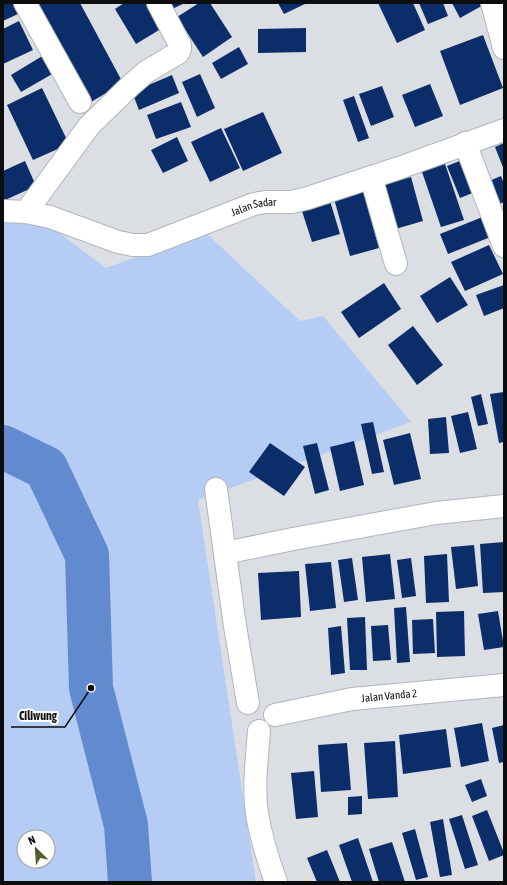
<svg xmlns="http://www.w3.org/2000/svg" width="507" height="885" viewBox="0 0 507 885" font-family="'Asap Condensed',sans-serif">
	<rect width="100%" height="100%" fill="#dbdee3"/>
	<path fill="#b5cdf5" fill-rule="evenodd" d="M37,216L106,268L205,232L300,321L323,316L411,422L198,500L256,882H3V222ZM24,837H48V861H24Z"/>
	<g fill="none" stroke-linecap="round" stroke-linejoin="round">
		<path stroke="#628acf" stroke-width="44" d="M3,447L46,468L87,555L91,688L126,825L130,882"/>
	</g>
	<g fill="#0b2d6a">
		<path d="M3,3H13L18,14L3,21Z"/>
		<path d="M36,3H80L123,83L91,102Z"/>
		<path d="M124,3H149L164,27L136,44L115,9Z"/>
		<path d="M167,3H185L170,10Z"/>
		<path d="M199,3H210L232,37L203,57L177,17Z"/>
		<path d="M278,3H307L284,14Z"/>
		<path d="M378,3H413L425,30L397,43Z"/>
		<path d="M419,3H443L448,16L428,24Z"/>
		<path d="M452,3H487L460,18Z"/>
		<path d="M19,21L33,50L3,64V29Z"/>
		<path d="M306,28V52L258,53V29Z"/>
		<path d="M483,35L503,88L460,105L440,51Z"/>
		<path d="M239,47L248,64L221,79L212,63Z"/>
		<path d="M44,55L54,73L21,92L11,75Z"/>
		<path d="M200,74L215,108L197,117L182,82Z"/>
		<path d="M172,75L179,93L139,110L132,92Z"/>
		<path d="M430,84L443,116L415,127L402,95Z"/>
		<path d="M382,86L394,117L371,126L359,94Z"/>
		<path d="M42,88L69,144L33,160L7,105Z"/>
		<path d="M354,96L369,138L358,142L343,100Z"/>
		<path d="M181,102L191,127L156,139L147,115Z"/>
		<path d="M263,112L282,153L243,171L224,129Z"/>
		<path d="M221,128L240,168L210,182L191,142Z"/>
		<path d="M177,137L188,161L163,173L151,150Z"/>
		<path d="M504,143V170L495,147Z"/>
		<path d="M467,158L480,190L460,198L447,166Z"/>
		<path d="M25,161L36,186L3,201V171Z"/>
		<path d="M444,161L464,220L441,227L421,169Z"/>
		<path d="M501,176L504,184V202L493,207L482,184Z"/>
		<path d="M411,177L423,221L392,230L380,186Z"/>
		<path d="M362,187L379,248L350,256L333,195Z"/>
		<path d="M330,201L340,234L312,242L302,211Z"/>
		<path d="M485,216L493,236L448,254L440,234Z"/>
		<path d="M489,245L503,274L465,291L451,262Z"/>
		<path d="M450,277L468,305L437,323L420,296Z"/>
		<path d="M384,283L401,309L359,338L341,312Z"/>
		<path d="M504,285V308L484,316L476,295Z"/>
		<path d="M413,326L443,365L417,385L388,345Z"/>
		<path d="M504,392V442L499,443L490,394Z"/>
		<path d="M481,394L488,424L478,426L471,397Z"/>
		<path d="M468,412L477,449L460,453L451,416Z"/>
		<path d="M446,417L449,453L430,454L428,419Z"/>
		<path d="M373,422L384,472L372,474L361,424Z"/>
		<path d="M410,433L421,479L394,485L383,440Z"/>
		<path d="M354,441L364,485L340,491L330,447Z"/>
		<path d="M270,443L305,467L284,496L249,472Z"/>
		<path d="M317,443L329,490L315,494L303,446Z"/>
		<path d="M504,542V592L483,593L480,544Z"/>
		<path d="M474,545L478,586L456,589L451,547Z"/>
		<path d="M390,554L395,599L366,602L362,557Z"/>
		<path d="M447,554L449,602L426,603L424,556Z"/>
		<path d="M352,558L358,600L344,602L338,560Z"/>
		<path d="M411,558L416,596L402,598L397,560Z"/>
		<path d="M331,562L336,608L310,611L305,564Z"/>
		<path d="M299,571L301,617L261,620L258,573Z"/>
		<path d="M406,607L410,662L397,663L394,608Z"/>
		<path d="M464,611L465,656L437,657L436,612Z"/>
		<path d="M498,611L504,647L484,650L478,614Z"/>
		<path d="M365,617L367,670H350L347,618Z"/>
		<path d="M433,619L435,653L413,654L412,620Z"/>
		<path d="M388,625L391,660L373,661L371,626Z"/>
		<path d="M341,626L345,673L331,675L328,628Z"/>
		<path d="M482,723L489,761L461,767L454,728Z"/>
		<path d="M504,725V762L499,763L492,728Z"/>
		<path d="M446,729L451,767L403,774L399,735Z"/>
		<path d="M395,741L398,797L368,799L364,743Z"/>
		<path d="M347,743L351,790L321,792L318,745Z"/>
		<path d="M314,771L318,817L296,819L291,773Z"/>
		<path d="M481,779L487,796L472,802L465,785Z"/>
		<path d="M362,796V814L348,815V797Z"/>
		<path d="M487,810L504,853V855L489,861L472,816Z"/>
		<path d="M462,815L478,865L465,869L449,819Z"/>
		<path d="M443,819L452,875L440,877L430,822Z"/>
		<path d="M415,829L428,877L416,880L402,833Z"/>
		<path d="M358,838L373,882H352L339,845Z"/>
		<path d="M392,842L405,882H379L369,849Z"/>
		<path d="M327,850L340,882H317L307,858Z"/>
	</g>
	<g fill="none" stroke-linecap="round" stroke-linejoin="round">
		<defs>
			<g id="minor">
				<path d="M25,3L80,102"/>
				<path d="M492,3L504,48"/>
				<path d="M465,143L504,246"/>
				<path d="M371,177L396,264"/>
				<path id="s1" d="M3,211L26,212L50,217L118,242L133,245H148L254,204L266,202H292L308,198L399,168L504,130"/>
				<path d="M26,212L89,126L131,85L146,72L178,53L180,49V45L158,3"/>
				<path d="M216,489L235,626L248,703"/>
				<path d="M225,553L293,539L436,513L504,506"/>
				<path id="s2" d="M275,715L352,699L504,685"/>
				<path d="M259,731C257,758 253,787 257,814C261,837 268,860 276,882"/>
			</g>
		</defs>
		<use href="#minor" stroke="#b2b5b9" stroke-width="24"/>
		<use href="#minor" stroke="#fff" stroke-width="22"/>
	</g>
	<g text-anchor="middle" dominant-baseline="central" stroke-width="4" stroke-linejoin="round" paint-order="stroke">
		<g font-size="11" fill="#0c0d0e" stroke="#fff">
			<text stroke="none"><textPath href="#s1" startOffset="263">Jalan Sadar</textPath></text>
			<text stroke="none"><textPath href="#s2" startOffset="116">Jalan Vanda 2</textPath></text>
		</g>
	</g>
	<path fill="none" stroke="#0c0d0e" stroke-width="1.5" d="M91 688L65 727H11"/>
	<circle fill="#0c0d0e" stroke="#fff" stroke-width="1.5" cx="91" cy="688" r="4"/>
	<g font-size="12" text-anchor="middle" font-weight="bold" fill="#0c0d0e" stroke="#fff" stroke-width="4" stroke-linejoin="round" paint-order="stroke">
		<text x="38" y="720">Ciliwung</text>
	</g>
	<rect width="507" height="885" fill="none" stroke="#0c0d0e" stroke-width="8"/>
	<g transform="translate(36 849) rotate(335)"><circle r="19" fill="#ffffff" stroke="#9e9e9f"/>
	<path d="M0-3L7 15L0 10L-7 15Z" fill="#575927"/>
	<text y="-6" font-size="11" font-weight="bold" text-anchor="middle" fill="#0c0d0e">N</text>
	</g>
</svg>
